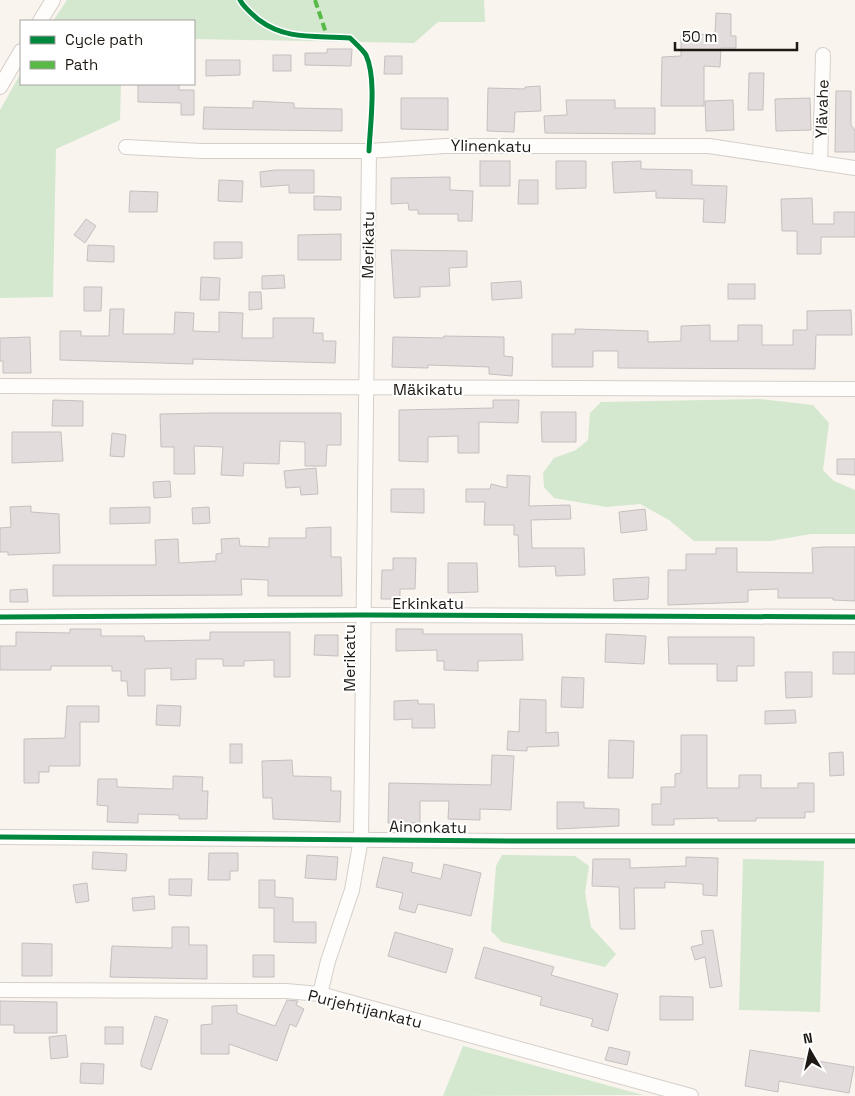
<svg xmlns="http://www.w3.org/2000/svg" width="855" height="1096" viewBox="0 0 855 1096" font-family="'Space Grotesk',sans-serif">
	<rect width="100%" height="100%" fill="#faf4ee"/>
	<g fill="#d3e8cf">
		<path d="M67,0H484L485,22H438L414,43L194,39V21H53Z"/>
		<path d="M21,73V84H121L120,120L56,149L53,297L0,298V110Z"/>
		<path d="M759,399L813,405L829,423L823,470L834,481L855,490V534H811L770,541H694L669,520L640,504L606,507L554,498L544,487L543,473L554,458L576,450L588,440L590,413L601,402Z"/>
		<path d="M502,855L575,856L589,866L585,893L591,927L616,954L605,967L502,942L491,931L496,866Z"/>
		<path d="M743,859L824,861L820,1012L739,1010Z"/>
		<path d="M463,1046L643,1095L443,1096Z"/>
	</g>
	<g fill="#e3dcdc" stroke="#c6bfbf">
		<path d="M716,13L731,14V36H736V48H721L720,67L704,66V106H661L662,57L681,56V35L715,34Z"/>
		<path d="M327,49H352L351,66L305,65V53H327Z"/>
		<rect x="273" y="55" width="18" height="16"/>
		<path d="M385,56H402V74H384Z"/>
		<path d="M206,60H240V75L206,76Z"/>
		<path d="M749,73H764L763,110H748Z"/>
		<path d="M138,84H179V90H194V115H181V103L138,102Z"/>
		<path d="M540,86L541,111L515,112L514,132L487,131L488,88L525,89V87Z"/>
		<path d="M836,91H851V125L855,130V152H835Z"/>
		<path d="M401,98H448V130L401,129Z"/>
		<path d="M810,98L811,130L776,131L775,99Z"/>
		<path d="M566,100H615V108H655V134L545,133L544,116L567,115Z"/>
		<path d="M733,100L734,130L706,131L705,101Z"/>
		<path d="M253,101L294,103V108L342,109V131L203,129L204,107L253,108Z"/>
		<rect x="480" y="161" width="30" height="25"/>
		<path d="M556,161H586V188L556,189Z"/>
		<path d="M641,161V169L692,170V185L727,186L725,223L703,222L704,199L656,198V191L614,193L612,162Z"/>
		<path d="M275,170H314V193H289V185L261,187L260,172Z"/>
		<path d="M450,177V190L473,191L472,221H458V214H418V210H409L408,203L391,204V178Z"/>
		<path d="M219,180L243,181L242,202L218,201Z"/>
		<path d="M519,180H538V204H518Z"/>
		<path d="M130,191L158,192L157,212H129Z"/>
		<path d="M314,196L341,197V210H314Z"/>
		<path d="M812,198L813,224H834V212H855V237H821V254H797V231H782L781,199Z"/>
		<path d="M86,219L96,226L85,243L74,235Z"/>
		<path d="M341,234V260H298V235Z"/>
		<path d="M214,242H242V258L214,259Z"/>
		<path d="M88,245L114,246V262L87,261Z"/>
		<path d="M391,250L467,251V267L449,268L450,286L420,287V297L394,298Z"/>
		<path d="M284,275L285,288L262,289V276Z"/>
		<path d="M201,277L220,278L219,300H200Z"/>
		<path d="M521,281L522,298L492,300L491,283Z"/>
		<rect x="728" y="284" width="27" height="15"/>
		<path d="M84,287H102L101,311H84Z"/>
		<path d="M249,292H261L262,309L249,310Z"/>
		<path d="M110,309H124L123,334H174L175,312L194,313L193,331L219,332V312L243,313L242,338H273V318H314L313,333H323V341H336L335,363L193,359V364L60,360V331H81V336H109Z"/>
		<path d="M851,310L852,335H816L815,369L618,368V351H593V367H552V334H575V329L648,331V342L681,341V326L710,325V341H738V325H762V345H793V330H807V311Z"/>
		<path d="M444,336L504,337V356L513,357L512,376L489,374V367L428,365V368L392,367L393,337L443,338Z"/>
		<path d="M30,337L31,373H3V361H0V338Z"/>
		<path d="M53,400L83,401V426H52Z"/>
		<path d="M493,400H519L518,423L479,422V453H458V436L428,437V462L399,461V410L493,408Z"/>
		<path d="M541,412H576V442H542Z"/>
		<path d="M212,413H341V445H327L326,466H305V442L280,441L279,464L244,463L243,476L221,475L223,447L194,446L195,474H174V447H161L160,414Z"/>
		<path d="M12,432H61L63,461L12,463Z"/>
		<path d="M112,433L126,435L124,457L110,456Z"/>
		<path d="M837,459H855V475L837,474Z"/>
		<path d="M316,468L318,494L301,495L300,487L286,488L284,471Z"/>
		<path d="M507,475L530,476L529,506L570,505L571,519L531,520L532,548H584L585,575L556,576L555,566L519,567L518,535H514V525H484L485,502H466V489H490L491,484L507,488Z"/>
		<path d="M170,481L171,497L154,498L153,482Z"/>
		<path d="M391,489H424V513L391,512Z"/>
		<path d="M31,506V512L59,514L60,553L8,555V552H0V528L11,527L10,507Z"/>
		<path d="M150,507V523L110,524V508Z"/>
		<path d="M209,507L210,523L193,524L192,508Z"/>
		<path d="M645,509L647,530L621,533L619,512Z"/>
		<path d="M331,527V557H341L342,596H268V580L241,579L242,595L53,596V565H156L155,540L178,539L179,563L216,561V554L222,553L221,539L239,538L240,546L269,547V538H306V528Z"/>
		<path d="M824,547H855V601L833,600V598H778V589L748,590V602L668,605V570H686V554H716V548H737V572L813,573L812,548Z"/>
		<path d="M393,558H416L415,589H400V599H381L382,570H393Z"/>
		<path d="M448,563H477L478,592L448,593Z"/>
		<path d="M649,577L648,599L614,601L613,579Z"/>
		<path d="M27,589L28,602H10V590Z"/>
		<path d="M70,629H101V636H144L145,641L210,640V632H290V677H274V660L244,661V666H223V659H196V679L171,680V668L145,669V696H128L127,681H121V671H112V666H51V670H0V646H16V632L70,633Z"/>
		<path d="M396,629H423V634H522L523,660L478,661V671L444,670V661H437V650L396,651Z"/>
		<path d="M606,634L646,636L644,664L605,662Z"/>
		<path d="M315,635H338V656L314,655Z"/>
		<path d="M668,637H754V666H737V681H717V664H669Z"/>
		<rect x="833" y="652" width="22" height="22"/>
		<path d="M785,672H812V697L786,698Z"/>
		<path d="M562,677L584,678L583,708L561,707Z"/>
		<path d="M520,699L546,700V733L558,732L559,746L527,747V751L507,750L508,731L519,732Z"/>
		<path d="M418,700V704H434L435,728H412V719L394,720V701Z"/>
		<path d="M157,705L181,706L180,726L156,725Z"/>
		<path d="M67,706H99V722H80V766H49V772H39V783H24V739L65,738Z"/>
		<path d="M795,710L796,723L765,724V711Z"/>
		<path d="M681,735H707V788H739V775H761V788H798V783H814V812H805V818H756V821H718V818L674,819V825H652V804H661V787H675V774L681,773Z"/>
		<path d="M609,740L634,741L633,778H608Z"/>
		<rect x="230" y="744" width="12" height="19"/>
		<path d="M843,752L844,775L830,776L829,753Z"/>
		<path d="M492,755L514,756L511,810L480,809V820L448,819L449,801H420V823H388L389,783L491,785Z"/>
		<path d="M292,760L293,776L331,777V791H341L340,822L273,819L272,798H263L262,761Z"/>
		<path d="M173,776L203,777L202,791H208L207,819H179V815L138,814V823L107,822L108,806L97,805L98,779H117V787L173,789Z"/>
		<path d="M557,802H584V808L619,809V826L557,829Z"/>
		<path d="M93,852L127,854L126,871L92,869Z"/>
		<path d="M209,853H238V871H230V880H208Z"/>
		<path d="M307,855L338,857L336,880L305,878Z"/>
		<path d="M383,857L413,863L411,872L441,879L444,864L481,873L471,916L418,904L415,913L399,909L403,893L376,887Z"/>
		<path d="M686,857L718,858L717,896L703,895V884L665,882V888H634L635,929H620L619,887L592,886L593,859H630V868L686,866Z"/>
		<path d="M169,879H192L191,896L169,895Z"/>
		<path d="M259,880H275V897L293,898V922H316V943L274,942V908H259Z"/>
		<path d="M87,883L89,901L76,903L73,885Z"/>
		<path d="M154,896L155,909L133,911L132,898Z"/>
		<path d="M172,927H189V945H207V979L110,977L112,946L172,948Z"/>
		<path d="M713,930L722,986L710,988L705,957L695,960L691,947L703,944L701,931Z"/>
		<path d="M395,932L453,949L446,973L388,956Z"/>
		<path d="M22,943L52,944V976H22Z"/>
		<path d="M484,947L554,967L551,975L618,994L608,1031L591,1026L593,1019L540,1005L542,997L475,978Z"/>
		<rect x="253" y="955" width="21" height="22"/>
		<path d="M660,996L693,997V1020H660Z"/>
		<path d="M287,1000L298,1001L296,1005L304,1009L296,1027L290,1024L277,1061L229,1044V1054H201V1025L212,1024V1006L237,1005V1013L275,1026Z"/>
		<path d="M0,1001L57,1002V1033H14V1025H0Z"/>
		<path d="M155,1016L168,1020L151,1070L141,1066V1061Z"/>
		<rect x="105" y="1027" width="18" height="17"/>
		<path d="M66,1035L68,1057L51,1059L49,1037Z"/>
		<path d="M609,1047L630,1052L627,1065L605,1060Z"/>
		<path d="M750,1050L854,1067L849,1093L779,1081L778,1092L745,1086Z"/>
		<path d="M81,1063L104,1064L103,1084L80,1083Z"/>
	</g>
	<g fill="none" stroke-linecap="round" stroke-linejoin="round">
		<defs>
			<g id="street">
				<path d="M40,21L53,0"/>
				<path d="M0,87L21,51"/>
				<path d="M126,147L201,151H369L445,146H709L855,168"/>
				<path d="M820,163L823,55"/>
				<path d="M0,386L855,389"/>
				<path d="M0,617L362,615L855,617"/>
				<path d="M0,837L515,841H855"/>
				<path d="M0,990L286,991L320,994L691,1096"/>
				<path d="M320,994L328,961L352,890L361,839L369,151"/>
			</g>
		</defs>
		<use href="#street" stroke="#d5cfc9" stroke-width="16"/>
		<use href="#street" stroke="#fefdfc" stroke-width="14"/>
		<path stroke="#58b947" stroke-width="4" stroke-dasharray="8 4" stroke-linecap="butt" d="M315,0L327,36"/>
		<defs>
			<g id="cycleway">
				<path d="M240,0C244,8 252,14 259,20C287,41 317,35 350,38C355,43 362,49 366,55C377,79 370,125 369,151"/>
				<path d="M0,617L362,615L855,617"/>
				<path d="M0,837L515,841H855"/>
			</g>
		</defs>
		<use href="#cycleway" stroke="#fff" stroke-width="8"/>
		<use href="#cycleway" stroke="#00873e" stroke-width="5"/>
	</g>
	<g text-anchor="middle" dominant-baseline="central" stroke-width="4" stroke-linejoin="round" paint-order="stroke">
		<g font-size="16" fill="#1f1913" stroke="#fff">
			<text transform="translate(822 109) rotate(-88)">Ylävahe</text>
			<text transform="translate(491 146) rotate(1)">Ylinenkatu</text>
			<text transform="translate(368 245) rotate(-89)">Merikatu</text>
			<text x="428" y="389">Mäkikatu</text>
			<text x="428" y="603">Erkinkatu</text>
			<text transform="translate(349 658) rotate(-90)">Merikatu</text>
			<text transform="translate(428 827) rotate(1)">Ainonkatu</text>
			<text transform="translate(365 1009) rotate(14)">Purjehtijankatu</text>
		</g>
	</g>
	<rect x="20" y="20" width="175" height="65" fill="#ffffff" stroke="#a5a3a1"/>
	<rect x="30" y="36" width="25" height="8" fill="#00873e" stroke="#a5a3a1"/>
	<text x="65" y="45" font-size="15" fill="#1f1913">Cycle path</text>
	<rect x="30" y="61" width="25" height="8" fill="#58b947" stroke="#a5a3a1"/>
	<text x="65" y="70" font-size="15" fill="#1f1913">Path</text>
	<g transform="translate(810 1051) rotate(351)" stroke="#ffffff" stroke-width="4" paint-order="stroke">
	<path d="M0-4L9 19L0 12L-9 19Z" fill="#1f1913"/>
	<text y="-8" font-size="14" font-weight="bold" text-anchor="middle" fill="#1f1913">N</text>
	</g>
	<path d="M675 42v8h122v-8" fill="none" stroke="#1f1913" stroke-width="2.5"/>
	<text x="682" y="42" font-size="15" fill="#1f1913" stroke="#ffffff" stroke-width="4" paint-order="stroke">50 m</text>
</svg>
